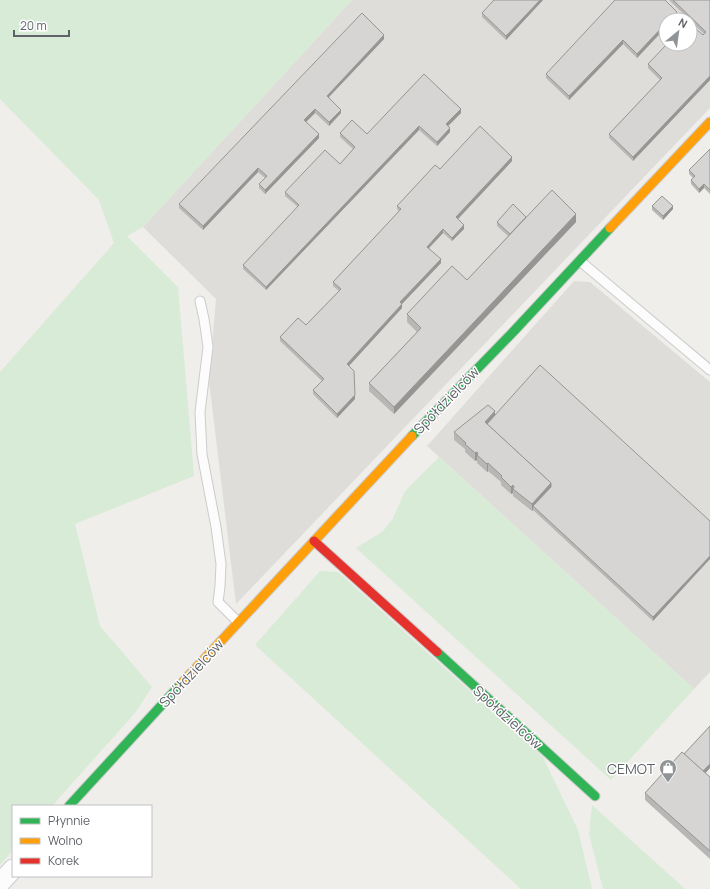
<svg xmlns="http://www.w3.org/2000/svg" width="710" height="889" viewBox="0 0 710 889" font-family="Manrope,sans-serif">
	<rect width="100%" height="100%" fill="#efeeea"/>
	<g fill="#dfddda" fill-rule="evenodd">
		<path d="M352,0H710V108L236,604L209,381L216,299L143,227ZM666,20H690V44H666Z"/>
		<path d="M574,281L590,282L710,382V672L694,689L427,446Z"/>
	</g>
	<g fill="#d8ebd6">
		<path d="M0,0H352L143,227L127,236L178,287L194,476L75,524L100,626L152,687L135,713L52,806H13V850L0,865V372L114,243L99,200L0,99Z"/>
		<path d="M439,457L694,689L611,780L356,548L382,532L392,520L405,491Z"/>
		<path d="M320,571L338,572L543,757L578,830L592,889H521L255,645Z"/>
		<path d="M592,805L685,889H603L589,834Z"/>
	</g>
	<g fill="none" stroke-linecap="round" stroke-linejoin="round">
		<defs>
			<g id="lane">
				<path d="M580,261L710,370"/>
				<path d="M200,301L204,319L208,347L200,412L202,454L216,527L221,564L220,586L218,602L238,622"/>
			</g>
			<path id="street" d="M0,883L13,869"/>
			<g id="fast">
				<path d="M412,436L514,331L610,228"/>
				<path d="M437,652L595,796"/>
				<path d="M69,806L181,684"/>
			</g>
			<g id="slow">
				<path d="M610,228L710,122"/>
				<path d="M181,684L412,436"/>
			</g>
			<path id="jam" d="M314,541L437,652"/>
		</defs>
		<use href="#lane" stroke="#cbcccc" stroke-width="11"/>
		<use href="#street" stroke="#cbcccc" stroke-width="21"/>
		<use href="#fast" stroke="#cacacb" stroke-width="11"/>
		<use href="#slow" stroke="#cacacb" stroke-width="11"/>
		<use href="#jam" stroke="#cacacb" stroke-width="11"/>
		<use href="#lane" stroke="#fdfcfc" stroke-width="9"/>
		<use href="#street" stroke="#fdfcfc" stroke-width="19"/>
		<use href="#fast" stroke="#30b455" stroke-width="9"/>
		<use href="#slow" stroke="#ff9f0a" stroke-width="9"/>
		<use href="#jam" stroke="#e5322d" stroke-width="9"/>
	</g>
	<g fill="#b8b7b5">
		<path d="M543,0L506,40L482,17V13Z"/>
		<path d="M669,0H710V80L633,161L609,138V134L660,80L648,68V64L703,35L704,34Z"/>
		<path d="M677,16L637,58L623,44L569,100L546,78V74Z"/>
		<path d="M384,39L329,97L341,113L329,126L315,113L306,122L319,138L265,194L259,188V184L265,178L258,172L203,230L179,208V204Z"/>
		<path d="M461,113L448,126L450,132L437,146L419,130L266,290L243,269V265L298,207L285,196V192L340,164L353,149L340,137V133L367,134Z"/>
		<path d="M710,149V194L704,188L699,193L691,184V180L693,178L689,174V170Z"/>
		<path d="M512,161L458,219L464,229L452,241L443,233L429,248L441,263L402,304V308L349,366L355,399L337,418L313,394V390L322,381L280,341V337L306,325L339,291L333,286V282L399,211L397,209V206L440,169Z"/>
		<path d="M652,206L673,209L663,220L652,210Z"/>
		<path d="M526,217L576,222L394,414L369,391V383L417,332L407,322V314L467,280L508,236L497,226V222Z"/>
		<path d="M495,415L710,521L653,621L533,510L532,511L513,496V493L511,494L501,485V482L488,471L487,472L477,463V460L475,461L465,452V449L454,440V432Z"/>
		<path d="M710,726V768L705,773L710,777V859L645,800V793L684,754Z"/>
	</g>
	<g fill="#969594">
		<path d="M540,0H543L506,40V36Z"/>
		<path d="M677,12V16L673,20H669Z"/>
		<path d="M666,23V27L637,58V54Z"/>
		<path d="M384,35V39L327,99V96Z"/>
		<path d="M623,40V44L569,100V96Z"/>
		<path d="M710,76V80L633,161V157Z"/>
		<path d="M315,109V113L304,124V120Z"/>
		<path d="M461,109V113L446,128V124Z"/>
		<path d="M341,110V113L329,126V122Z"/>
		<path d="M419,126V130L266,290V287Z"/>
		<path d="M450,128V132L437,146V142Z"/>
		<path d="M319,134V138L265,194V190Z"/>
		<path d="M512,157V161L456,221V217Z"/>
		<path d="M258,168V172L203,230V226Z"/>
		<path d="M704,184V188L699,193V189Z"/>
		<path d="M673,206V209L663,220V216Z"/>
		<path d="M576,214V222L394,414V407Z"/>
		<path d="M464,225V229L452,241V238Z"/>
		<path d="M443,229V233L427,250V247Z"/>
		<path d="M441,259V263L400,306V302Z"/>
		<path d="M402,304V308L347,368V364Z"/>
		<path d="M355,395V399L337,418V414Z"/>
		<path d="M495,411V419L487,427L485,422Z"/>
		<path d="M477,452V460L475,461V453Z"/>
		<path d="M488,463V471L487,472V464Z"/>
		<path d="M551,483V491L533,506V510L532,511V504Z"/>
		<path d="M513,485V493L511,494V487Z"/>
		<path d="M710,556V559L653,621V617Z"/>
		<path d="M710,764V768L702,777V773Z"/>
	</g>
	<g fill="#d6d5d3" stroke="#969594">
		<path d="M494,0H540L506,36L482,13Z"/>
		<path d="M615,0H665L677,12L669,20H666V23L637,54L623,40L569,96L546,74Z"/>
		<path d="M673,0H710V76L633,157L609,134L662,78L648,64L667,44H690V24L703,35L706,32Z"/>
		<path d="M362,13L384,35L327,96L341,110L329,122L315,109L304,120L319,134L265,190L259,184L267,176L258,168L203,226L179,204Z"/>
		<path d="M424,74L461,109L446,124L450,128L437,142L419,126L266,287L243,265L299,205L285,192L325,150L340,164L355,147L340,133L352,120L367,134Z"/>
		<path d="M480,126L512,157L456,217L464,225L463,226L452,238L443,229L427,247L441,259L400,302L402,304L347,364L354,371L355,395L337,414L313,390L324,379L280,337L298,318L306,325L341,289L333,282L401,209L397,206L435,165L440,169Z"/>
		<path d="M710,149V190L704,184L699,189L691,180L695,176L689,170Z"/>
		<path d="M552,190L576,214L394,407L369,383L421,328L407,314L452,266L467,280Z"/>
		<path d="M662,196L673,206L663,216L652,206Z"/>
		<path d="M513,204L526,217L510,234L497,222Z"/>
		<path d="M540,365L710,521V556L653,617L533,506L551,487V483L487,424Z"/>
		<path d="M488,405L495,411L485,422L551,483L532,504L513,489L514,487L513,485L511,487L501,477L502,476L488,463L487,464L477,455L478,454L477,452L475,453L465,444L466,443L454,432Z"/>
		<path d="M710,726V764L703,771L684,754Z"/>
		<path d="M682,752L710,777V851L645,793Z"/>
	</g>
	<defs>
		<symbol id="shop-pin" viewBox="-11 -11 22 30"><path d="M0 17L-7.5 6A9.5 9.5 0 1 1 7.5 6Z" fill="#919496" stroke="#fff"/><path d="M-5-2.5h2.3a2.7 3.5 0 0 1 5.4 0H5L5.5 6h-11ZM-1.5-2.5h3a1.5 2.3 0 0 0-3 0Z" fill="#fff"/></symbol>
	</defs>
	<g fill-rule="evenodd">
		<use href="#shop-pin" x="658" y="758" width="20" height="27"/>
	</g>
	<g text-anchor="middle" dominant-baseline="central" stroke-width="3" stroke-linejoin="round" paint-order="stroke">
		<g font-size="14" fill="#5f6368" stroke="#fff">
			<text transform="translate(446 400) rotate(-46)">Spółdzielców</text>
			<text transform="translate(191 673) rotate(-47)">Spółdzielców</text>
			<text transform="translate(508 717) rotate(42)">Spółdzielców</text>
		</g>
		<g font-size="14" fill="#5f6368" stroke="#fff" text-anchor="end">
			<text x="655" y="768">CEMOT</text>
		</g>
	</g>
	<rect x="12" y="805" width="140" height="72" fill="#ffffff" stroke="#bfc1c3"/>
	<rect x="20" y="818" width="20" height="6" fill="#30b455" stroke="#bfc1c3"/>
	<text x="48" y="825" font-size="12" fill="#5f6368">Płynnie</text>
	<rect x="20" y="838" width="20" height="6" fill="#ff9f0a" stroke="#bfc1c3"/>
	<text x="48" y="845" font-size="12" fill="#5f6368">Wolno</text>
	<rect x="20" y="858" width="20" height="6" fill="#e5322d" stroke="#bfc1c3"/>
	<text x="48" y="865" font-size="12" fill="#5f6368">Korek</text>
	<g transform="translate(678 32) rotate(29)"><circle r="19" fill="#ffffff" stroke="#bfc1c3"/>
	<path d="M0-3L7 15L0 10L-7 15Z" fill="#919496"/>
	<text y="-6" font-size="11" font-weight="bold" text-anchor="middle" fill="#5f6368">N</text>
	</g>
	<path d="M14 30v6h55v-6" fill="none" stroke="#5f6368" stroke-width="2"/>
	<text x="20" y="30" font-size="12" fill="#5f6368" stroke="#ffffff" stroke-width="3" paint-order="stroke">20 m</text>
</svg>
